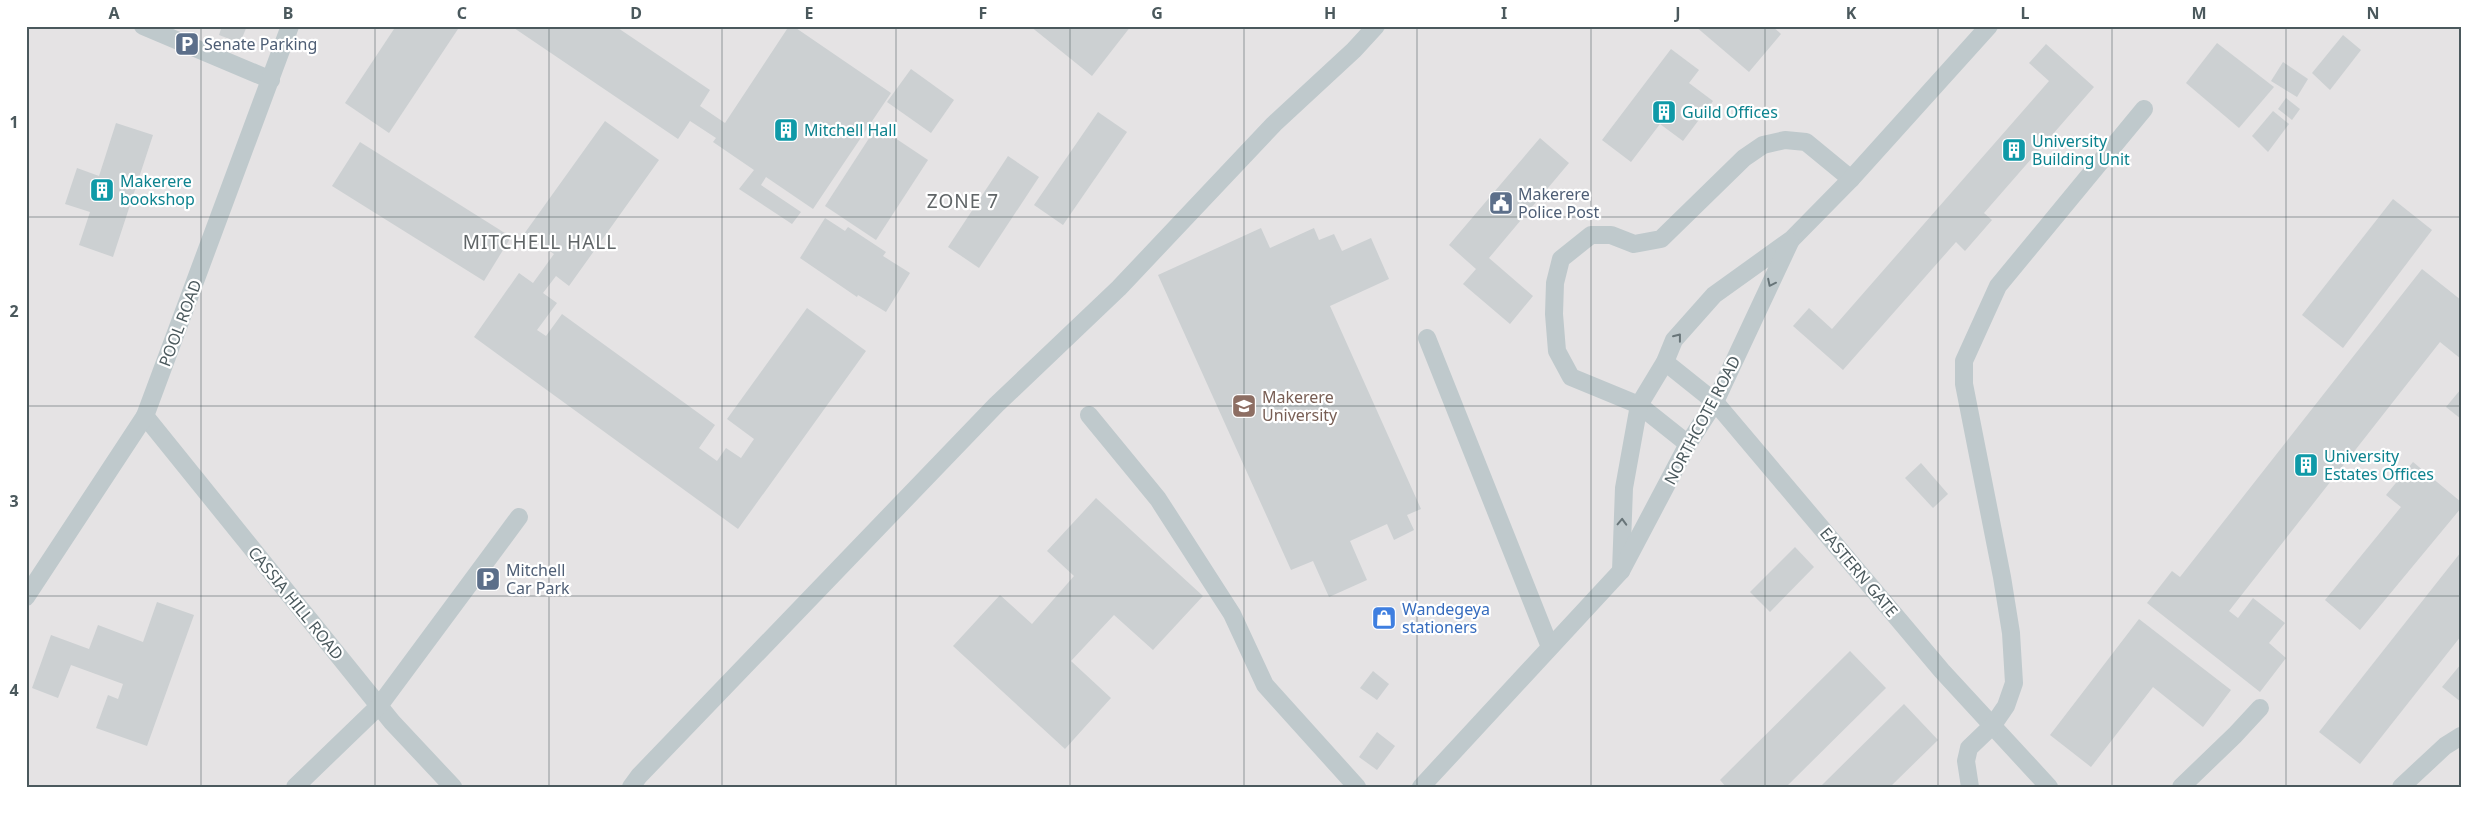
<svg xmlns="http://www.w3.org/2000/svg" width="2487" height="813" viewBox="0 0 2487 813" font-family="'Noto Sans',sans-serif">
	<rect width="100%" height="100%" fill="#f4f2f2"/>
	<rect fill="#e5e3e4" x="26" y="26" width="2435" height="761"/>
	<g fill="#ccd0d2">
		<path d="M222,26H247L240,43L219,35Z"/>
		<path d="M396,26H460L389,133L345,103Z"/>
		<path d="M515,26H615L710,90L700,106L725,123L789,26H793L891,93L813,209L766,177L761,185L801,212L792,224L739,189L754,170L713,142L716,138L690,121L678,139L514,28Z"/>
		<path d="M1030,26H1131L1092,76Z"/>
		<path d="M1695,26H1772L1781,34L1749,72Z"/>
		<path d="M2343,35L2361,50L2330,90L2312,73Z"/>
		<path d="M2217,43L2274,87L2239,128L2186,83Z"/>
		<path d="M2046,44L2094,87L1984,213L1992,220L1965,251L1956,242L1843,370L1793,326L1809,308L1832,329L2049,81L2029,63Z"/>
		<path d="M1671,49L1699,70L1689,83L1713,101L1683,141L1660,124L1631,162L1602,140Z"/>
		<path d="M2283,62L2308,79L2297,97L2271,81Z"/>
		<path d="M911,69L954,100L931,133L887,102Z"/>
		<path d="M2286,98L2300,109L2292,120L2278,109Z"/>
		<path d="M2273,111L2289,124L2268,152L2252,136Z"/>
		<path d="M1098,112L1127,132L1063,225L1034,205Z"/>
		<path d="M605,121L659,160L569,286L556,276L543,293L557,303L537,330L546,336L562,314L715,425L699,448L717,461L726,448L741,458L754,439L727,419L807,308L866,351L738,529L474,337L519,273L533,283L554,254L538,243L532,251L519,241Z"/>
		<path d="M116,123L153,135L113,257L79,245L90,212L65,204L77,168L99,176Z"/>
		<path d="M877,126L928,160L876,240L825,206Z"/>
		<path d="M1540,138L1569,163L1489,258L1533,296L1510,324L1463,284L1476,269L1449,245Z"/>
		<path d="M360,142L511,237L484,281L332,186Z"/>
		<path d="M1008,156L1039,177L979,268L948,247Z"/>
		<path d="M2393,199L2432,230L2343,348L2302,315Z"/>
		<path d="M825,218L845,231L848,227L886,252L883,256L910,273L886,312L858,295L857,297L800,258Z"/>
		<path d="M1261,228L1270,248L1314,228L1319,240L1334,234L1342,251L1371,238L1389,279L1330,306L1421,509L1407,515L1414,530L1394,540L1387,524L1350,541L1367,580L1329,597L1313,561L1291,570L1158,275Z"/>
		<path d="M2422,269L2461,300V359L2440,342L2229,611L2238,618L2253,598L2285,623L2269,643L2286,658L2260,692L2147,603L2172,571L2180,577Z"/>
		<path d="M2461,389V419L2446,407Z"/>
		<path d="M2413,462L2461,502V508L2360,630L2325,600L2401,507L2386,495Z"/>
		<path d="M1921,463L1948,494L1933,508L1905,478Z"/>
		<path d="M1096,498L1203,596L1153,650L1114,615L1071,661L1111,698L1065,749L953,646L1000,595L1032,624L1074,576L1047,551Z"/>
		<path d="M1795,547L1814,567L1770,612L1750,592Z"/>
		<path d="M2461,552V636L2360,764L2319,732Z"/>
		<path d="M157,602L194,615L147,746L96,728L108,695L118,699L123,684L71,665L58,698L32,688L51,635L89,649L98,625L143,642Z"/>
		<path d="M2139,619L2231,690L2203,727L2153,687L2091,767L2050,735Z"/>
		<path d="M1850,651L1886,688L1786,787H1726L1720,780Z"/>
		<path d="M2461,664V702L2442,687Z"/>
		<path d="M1373,671L1389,684L1377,700L1360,688Z"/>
		<path d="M1904,704L1938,740L1890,787H1820Z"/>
		<path d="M1377,732L1395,746L1377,770L1359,757Z"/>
	</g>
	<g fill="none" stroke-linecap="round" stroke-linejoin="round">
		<g stroke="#bfc9cc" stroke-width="18">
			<path d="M143,26L271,80"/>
			<path d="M1427,338L1550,647"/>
			<path d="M1665,362L1715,402L1942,671L2049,787"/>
			<path d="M1089,415L1158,499L1232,614L1265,685L1357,787"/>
			<path d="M145,416L392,722L453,787"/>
			<path d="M1688,444L1639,405L1571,377L1557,351L1554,314L1555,283L1561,259L1591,235H1611L1634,244L1661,239L1744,158L1763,145L1785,140L1806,142L1851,179"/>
			<path d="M1621,571L1624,488L1639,405L1665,362L1674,340L1714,295L1792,239L1851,179L1989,26"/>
			<path d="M26,597L145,416L290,26"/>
			<path d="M295,787L379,706L519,517"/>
			<path d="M631,787L639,776L996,405L1119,288L1274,124L1354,50L1376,26"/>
			<path d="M1421,787L1621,571L1688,444L1715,402L1790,242"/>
			<path d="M1970,787L1966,761L1969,748L1993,725L2006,706L2014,683L2011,633L2002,577L1964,384V361L1998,286L2144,109"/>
			<path d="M2181,787L2235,735L2260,708"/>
			<path d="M2401,787L2445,746L2461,736"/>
		</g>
	</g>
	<defs><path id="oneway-chevron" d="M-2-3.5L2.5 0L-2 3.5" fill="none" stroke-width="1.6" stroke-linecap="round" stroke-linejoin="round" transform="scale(1.25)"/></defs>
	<g stroke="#687579">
		<use href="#oneway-chevron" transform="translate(1771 283) rotate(116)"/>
		<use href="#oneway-chevron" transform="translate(1678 337) rotate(-52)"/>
		<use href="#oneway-chevron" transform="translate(1622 522) rotate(-88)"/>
	</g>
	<path fill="none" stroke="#4b595d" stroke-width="1" stroke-opacity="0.55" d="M201,26V787M375,26V787M549,26V787M722,26V787M896,26V787M1070,26V787M1244,26V787M1417,26V787M1591,26V787M1765,26V787M1938,26V787M2112,26V787M2286,26V787M26,217H2461M26,406H2461M26,596H2461"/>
	<defs>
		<symbol id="parking-square" viewBox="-11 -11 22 22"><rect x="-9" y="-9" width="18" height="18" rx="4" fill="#5c6f8a" stroke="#fff"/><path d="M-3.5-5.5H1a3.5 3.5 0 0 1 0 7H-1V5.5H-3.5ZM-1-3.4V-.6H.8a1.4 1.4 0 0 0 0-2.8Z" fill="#fff"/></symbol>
		<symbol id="building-square" viewBox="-11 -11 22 22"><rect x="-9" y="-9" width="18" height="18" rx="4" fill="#0f9aa8" stroke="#fff"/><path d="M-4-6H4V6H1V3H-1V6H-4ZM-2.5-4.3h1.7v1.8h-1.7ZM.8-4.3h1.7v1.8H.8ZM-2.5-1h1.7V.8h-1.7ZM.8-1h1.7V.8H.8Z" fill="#fff"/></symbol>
		<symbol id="civic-square" viewBox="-11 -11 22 22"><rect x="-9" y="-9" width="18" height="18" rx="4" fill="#5c6f8a" stroke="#fff"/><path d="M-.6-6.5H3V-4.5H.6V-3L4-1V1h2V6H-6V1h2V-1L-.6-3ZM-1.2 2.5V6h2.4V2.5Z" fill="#fff"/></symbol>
		<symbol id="university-square" viewBox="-11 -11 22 22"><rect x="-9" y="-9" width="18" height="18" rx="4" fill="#8d6e63" stroke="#fff"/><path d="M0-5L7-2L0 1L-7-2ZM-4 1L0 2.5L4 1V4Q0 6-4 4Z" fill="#fff"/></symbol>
		<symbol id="shop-square" viewBox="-11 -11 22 22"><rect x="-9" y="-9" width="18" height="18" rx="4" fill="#3f7fe0" stroke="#fff"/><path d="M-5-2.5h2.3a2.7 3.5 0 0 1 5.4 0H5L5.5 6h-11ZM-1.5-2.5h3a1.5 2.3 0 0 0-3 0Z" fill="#fff"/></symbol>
	</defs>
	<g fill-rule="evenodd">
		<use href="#parking-square" x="173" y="30" width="28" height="28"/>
		<use href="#building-square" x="1650" y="98" width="28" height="28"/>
		<use href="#building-square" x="772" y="116" width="28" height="28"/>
		<use href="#building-square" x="2000" y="136" width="28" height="28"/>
		<use href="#building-square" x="88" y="176" width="28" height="28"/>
		<use href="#civic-square" x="1487" y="189" width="28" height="28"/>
		<use href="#university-square" x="1230" y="392" width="28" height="28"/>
		<use href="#building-square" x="2292" y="451" width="28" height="28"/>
		<use href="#parking-square" x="474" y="565" width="28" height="28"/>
		<use href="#shop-square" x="1370" y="604" width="28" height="28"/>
	</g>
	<g text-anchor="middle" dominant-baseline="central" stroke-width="4.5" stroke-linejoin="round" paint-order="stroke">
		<g font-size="16" fill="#4e5e75" stroke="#fff" text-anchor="start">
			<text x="204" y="44">Senate Parking</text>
			<text x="1518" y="194">Makerere<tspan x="1518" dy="18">Police Post</tspan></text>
			<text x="506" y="570">Mitchell<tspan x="506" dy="18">Car Park</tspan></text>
		</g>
		<g font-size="16" fill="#0d838f" stroke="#fff" text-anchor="start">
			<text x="1682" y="112">Guild Offices</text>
			<text x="804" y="130">Mitchell Hall</text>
			<text x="2032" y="141">University<tspan x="2032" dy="18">Building Unit</tspan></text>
			<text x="120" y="181">Makerere<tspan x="120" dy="18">bookshop</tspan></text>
			<text x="2324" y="456">University<tspan x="2324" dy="18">Estates Offices</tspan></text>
		</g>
		<g font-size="16" fill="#4b595d" stroke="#fff">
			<text transform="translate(180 323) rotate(-69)">POOL ROAD</text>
			<text transform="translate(1702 420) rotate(-62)">NORTHCOTE ROAD</text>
			<text transform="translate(1859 572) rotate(50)">EASTERN GATE</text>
			<text transform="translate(296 603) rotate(51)">CASSIA HILL ROAD</text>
		</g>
		<g font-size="16" fill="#785e54" stroke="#fff" text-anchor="start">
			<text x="1262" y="397">Makerere<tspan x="1262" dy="18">University</tspan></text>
		</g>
		<g font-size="16" fill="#366cbe" stroke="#fff" text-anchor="start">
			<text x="1402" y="609">Wandegeya<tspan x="1402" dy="18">stationers</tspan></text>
		</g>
		<g font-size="19" letter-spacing="1" fill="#5f6466" stroke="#fff">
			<text x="963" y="201">ZONE 7</text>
			<text x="540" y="242">MITCHELL HALL</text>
		</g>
	</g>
	<rect width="2487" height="813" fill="none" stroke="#ffffff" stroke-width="55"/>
	<rect x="28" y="28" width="2432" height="758" fill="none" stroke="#4b595d" stroke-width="2"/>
	<g font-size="16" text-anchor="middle" font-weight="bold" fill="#4b595d">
		<text x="114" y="19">A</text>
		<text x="288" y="19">B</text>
		<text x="462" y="19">C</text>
		<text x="636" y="19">D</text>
		<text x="809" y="19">E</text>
		<text x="983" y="19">F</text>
		<text x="1157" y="19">G</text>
		<text x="1330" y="19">H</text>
		<text x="1504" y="19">I</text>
		<text x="1678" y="19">J</text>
		<text x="1851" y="19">K</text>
		<text x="2025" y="19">L</text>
		<text x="2199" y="19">M</text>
		<text x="2373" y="19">N</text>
		<text x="14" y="128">1</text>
		<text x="14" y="317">2</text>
		<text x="14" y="507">3</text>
		<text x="14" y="696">4</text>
	</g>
</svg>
